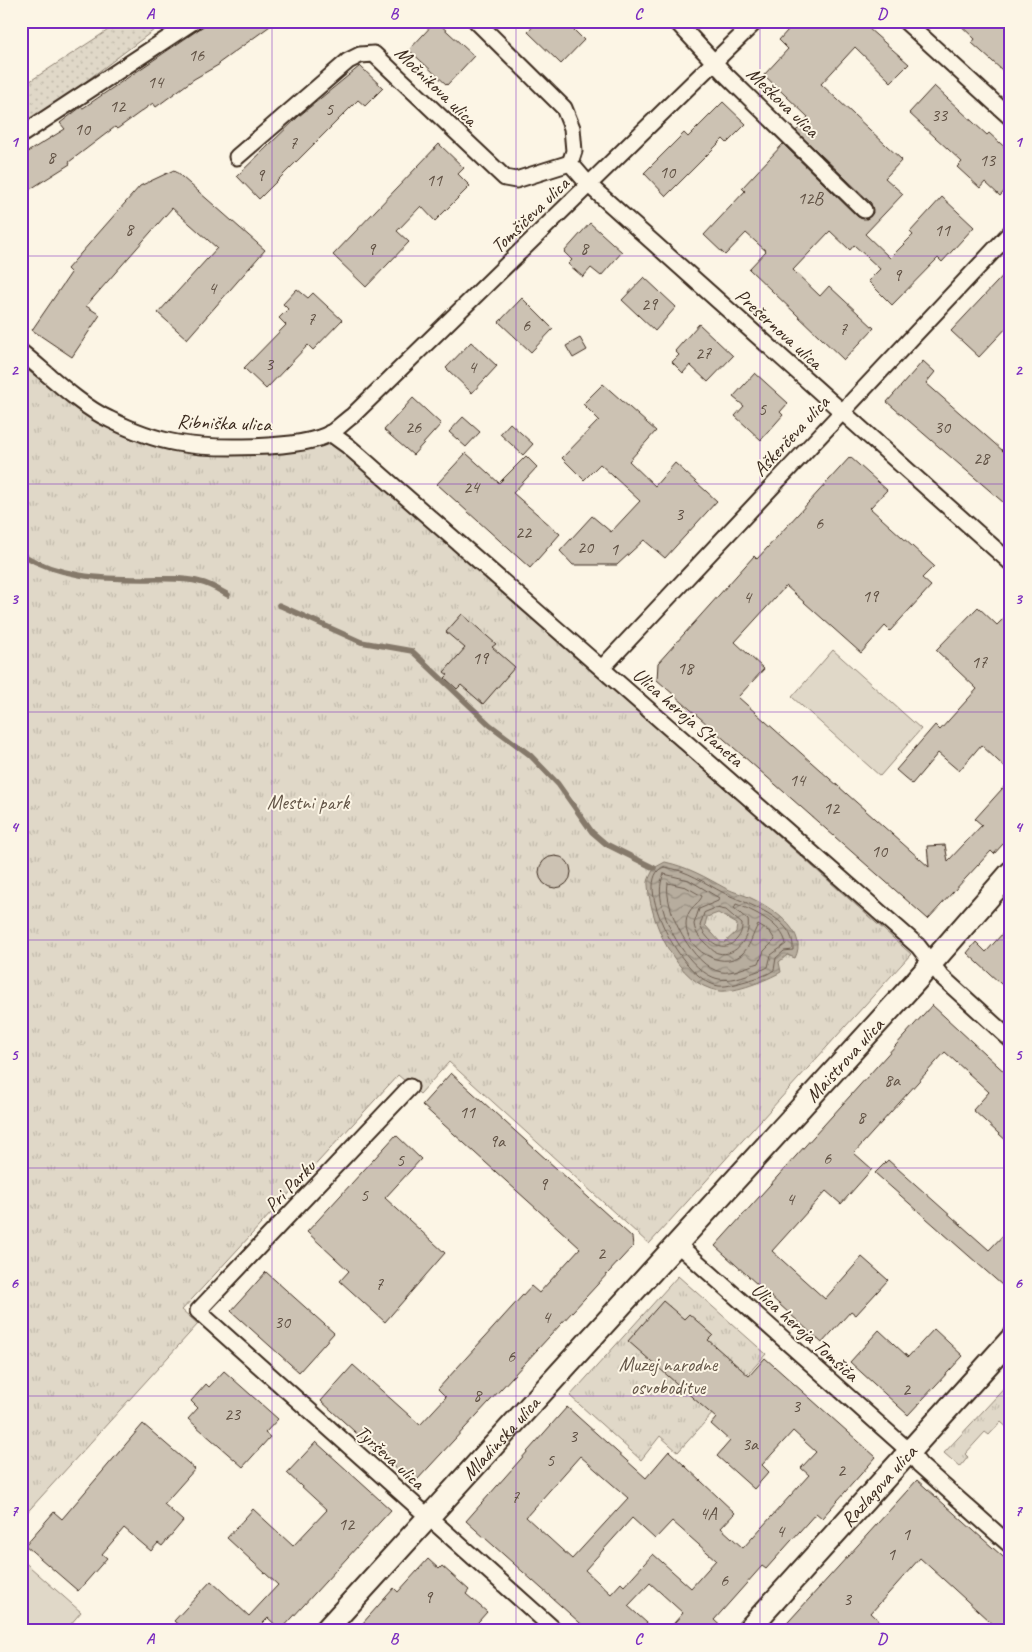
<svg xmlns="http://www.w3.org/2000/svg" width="1032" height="1652" viewBox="0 0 1032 1652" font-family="Caveat,sans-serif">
	<defs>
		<pattern id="grass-dots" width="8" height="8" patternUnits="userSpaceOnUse" patternTransform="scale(1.25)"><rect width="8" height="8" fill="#e0d8c8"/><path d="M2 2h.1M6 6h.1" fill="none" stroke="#c1baab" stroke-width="1.8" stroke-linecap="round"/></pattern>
		<pattern id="park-tufts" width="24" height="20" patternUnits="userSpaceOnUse" patternTransform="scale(1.25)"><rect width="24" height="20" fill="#e0d8c8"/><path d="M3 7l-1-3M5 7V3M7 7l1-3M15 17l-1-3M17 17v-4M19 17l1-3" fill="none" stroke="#c1baab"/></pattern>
		<pattern id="water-waves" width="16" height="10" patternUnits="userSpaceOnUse" patternTransform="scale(1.25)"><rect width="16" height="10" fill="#b7ad9e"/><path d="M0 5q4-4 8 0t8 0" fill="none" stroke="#968d80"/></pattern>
	</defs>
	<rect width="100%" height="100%" fill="#fcf5e5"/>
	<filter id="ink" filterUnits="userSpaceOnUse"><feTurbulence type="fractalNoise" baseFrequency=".02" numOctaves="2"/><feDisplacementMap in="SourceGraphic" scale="10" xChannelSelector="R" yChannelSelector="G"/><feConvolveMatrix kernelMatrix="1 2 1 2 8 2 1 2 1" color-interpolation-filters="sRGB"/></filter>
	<g filter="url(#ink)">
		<path fill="url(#grass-dots)" stroke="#8e8173" d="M122,21H166L21,130V87Z"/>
		<g fill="url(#park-tufts)" stroke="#8e8173">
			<path d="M21,365L67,401L116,428L219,442L327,435L911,954L649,1244L449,1062L420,1094L398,1075L182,1310L198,1324L21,1519Z"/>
			<path d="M678,1276L766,1354L678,1452L660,1436L641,1460L570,1396Z"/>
			<path d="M1011,1381V1431L1001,1422L989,1435L985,1432L965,1454L968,1457L960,1467L944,1453Z"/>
		</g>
		<g fill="#e0d8c8" stroke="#8e8173">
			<path d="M833,650L921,729L880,776L792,697Z"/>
			<path d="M21,1559L81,1612L65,1631H21Z"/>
		</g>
		<path fill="url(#water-waves)" stroke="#85796b" fill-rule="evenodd" d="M665,862C688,867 705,877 725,888C735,893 747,895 757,901C777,912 808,933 795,958L787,955L779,962L781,972C767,980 735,993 719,991C677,985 650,921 648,885C647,880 652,873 654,868ZM718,913L737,924L736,932L724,943L720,942L705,925L707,917Z"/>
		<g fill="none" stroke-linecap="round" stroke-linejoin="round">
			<g stroke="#6d5e51" stroke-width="1">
				<path d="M664,867C688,870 704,883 724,893C746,904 796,917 793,950L784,951L776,958L774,970C766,976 756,978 746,981C738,983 728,987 719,986C681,981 630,878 664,867Z"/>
				<path d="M664,874L689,880L719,898L718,901L699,909L694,924C695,933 700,938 706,944C710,947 713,952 718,953C736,958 751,936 748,920L734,908L736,904C752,910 783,924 786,944L771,955L768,967L764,969C751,973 732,982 719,979C687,973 648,903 664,874Z"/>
				<path d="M668,883L686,887L702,896C700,904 686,907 686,925C686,948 720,971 741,955C751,946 752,935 758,925L770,932L775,940L764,951L759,963C748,966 732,974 721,972C693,967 663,909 668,883Z"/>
				<path d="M716,908L726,910L742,924C742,930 741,934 737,939C723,955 708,942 700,926L704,913Z"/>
			</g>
			<g stroke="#85796b" stroke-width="5.5">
				<path d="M21,554C59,577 100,579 143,579C162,579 182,577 200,582C210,584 219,590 228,595"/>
				<path d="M279,605L361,642L412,651L490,725L530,755L558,784L592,832L606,844L654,868"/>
			</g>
		</g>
		<g fill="#ccc2b3" stroke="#3b2a1e" fill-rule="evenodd">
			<path d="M211,21H277L219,63L220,64L194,79L156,107L153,103L117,129L115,127L69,162L70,164L21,195V156L65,129L60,123L81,107L83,108Z"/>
			<path d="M436,21L474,56L447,85L409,50Z"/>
			<path d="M538,21H565L584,40L561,64L528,32Z"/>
			<path d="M796,21H860L909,64L891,82L855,47L821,84L902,160L885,178L903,194L865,234L890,258L913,235L910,232L942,197L974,227L942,262L938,258L892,305L868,281L880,269L854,245L850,250L830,231L793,270L820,296L829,286L874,328L844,360L749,269L766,251L746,233L725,255L704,235L745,191L742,188L783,144L858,217L867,219L873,213L871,203L796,131L808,117L764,75L788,49L779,40Z"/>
			<path d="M956,21H1003L1011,29V60L1002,70L972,43L975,39Z"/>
			<path d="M360,66L383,88L365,106L358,100L259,199L237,176L299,116Z"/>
			<path d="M934,86L987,135L989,133L1011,153V184L1000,196L985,182L980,188L957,167L962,162L909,113Z"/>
			<path d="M723,102L746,124L727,143L723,139L666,196L644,173L684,133L688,137Z"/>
			<path d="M439,144L464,168L458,174L470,186L435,221L421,206L397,231L409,242L366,287L333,255Z"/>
			<path d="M174,170L265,250L187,339L158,313L217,248L172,208L86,306L100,315L72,357L32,330L71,273L67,269L140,186Z"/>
			<path d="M590,223L622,252L601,276L591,268L583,277L568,264L572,260L564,252Z"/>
			<path d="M1011,267V323L979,357L951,331Z"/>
			<path d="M644,277L676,307L655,331L622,300Z"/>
			<path d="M297,289L308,298L313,293L342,320L313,350L308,345L266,389L244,368L286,325L279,318L288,309L283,304Z"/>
			<path d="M522,298L553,329L531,352L499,322Z"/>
			<path d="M699,324L733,356L708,382L690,365L683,373L672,362L679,355L675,351Z"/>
			<path d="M580,338L587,350L573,358L566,346Z"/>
			<path d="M471,342L497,366L472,393L446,368Z"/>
			<path d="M923,361L935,372L926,383L1011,458V509L887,402Z"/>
			<path d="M755,373L788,403L780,412L783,415L761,440L735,416L744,406L733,397Z"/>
			<path d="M603,384L656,431L629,461L655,486L675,463L717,501L665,558L644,540L617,565H573L560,551L592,516L611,532L640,501L600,464L584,480L562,458L599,420L583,404Z"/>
			<path d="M413,398L441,424L413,455L384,430Z"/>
			<path d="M463,417L480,432L466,447L449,432Z"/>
			<path d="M510,423L533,444L523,455L500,434Z"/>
			<path d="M466,453L499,483L526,456L537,467L513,493L560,534L530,568L437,484Z"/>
			<path d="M850,457L887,490L870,508L934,566L922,578L931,586L890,631L885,626L861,653L786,586L735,642L764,669L738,697L929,867L927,846L945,845L948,861L982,825L975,819L1011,779V835L994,854L991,851L928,919L657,680L658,663L754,556L757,559Z"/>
			<path d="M978,607L997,625L1011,611V773L981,745L959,771L938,753L912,784L896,770L935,725L940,730L977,689L936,650Z"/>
			<path d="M462,614L496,644L492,647L515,667L483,704L461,685L457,689L445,678L448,675L444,672L465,648L446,632Z"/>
			<circle cx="555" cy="872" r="16"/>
			<path d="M1011,924V993L967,953L976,942L986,952Z"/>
			<path d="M932,1005L1011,1078V1145L973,1110L989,1092L945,1052L854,1153L872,1169L841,1204L826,1191L772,1251L825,1299L862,1257L888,1280L856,1315L851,1311L822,1343L715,1246Z"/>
			<path d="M451,1073L632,1237L633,1246L417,1480L409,1481L321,1401L353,1365L420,1425L446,1397L438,1389L531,1286L539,1293L580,1248L422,1105Z"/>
			<path d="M396,1135L421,1159L385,1198L445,1253L385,1322L340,1281L349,1271L307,1232Z"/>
			<path d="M888,1160L989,1250L1011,1227V1293L875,1173Z"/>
			<path d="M266,1272L334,1333L299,1372L231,1311Z"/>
			<path d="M663,1301L684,1319L689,1314L713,1335L708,1340L749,1376L765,1358L876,1457L822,1518L816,1513L766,1569L762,1566L714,1620L726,1631H667L683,1613L650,1583L628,1606L656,1631H589L466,1521L567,1407L646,1478L669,1451L735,1513L721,1528L743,1548L809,1475L801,1468L816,1452L793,1431L762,1465L769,1472L754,1489L717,1456L730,1441L711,1424L716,1418L628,1341ZM580,1456L628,1498L572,1559L526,1517ZM632,1518L655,1539L672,1521L716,1560L691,1588L653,1554L624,1586L621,1583L611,1594L585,1570Z"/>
			<path d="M934,1329L963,1356L908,1415L850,1362L879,1330L908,1357Z"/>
			<path d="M224,1371L278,1419L265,1433L270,1437L243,1467L188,1419L198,1408L191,1401L206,1384L209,1387Z"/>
			<path d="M143,1424L195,1469L164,1504L183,1521L162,1546L158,1543L151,1551L124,1528L102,1554L107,1558L78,1591L25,1545L54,1512L62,1519Z"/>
			<path d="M316,1442L391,1510L281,1630L268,1618L260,1626L265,1631H185L174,1621L211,1581L249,1616L278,1585L227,1538L253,1509L293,1546L327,1510L287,1473Z"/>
			<path d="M917,1480L1011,1564V1631H1000L920,1558L871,1613L890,1631H780Z"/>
			<path d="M428,1559L439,1569L442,1566L469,1590L466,1594L487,1612L470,1631H370L362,1624L394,1588L398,1592Z"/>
		</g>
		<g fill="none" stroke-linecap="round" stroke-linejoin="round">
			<defs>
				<g id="street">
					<path d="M476,21L564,108L572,128L574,151L570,163L589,185L1011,563"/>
					<path d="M676,21L726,75L864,210"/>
					<path d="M905,21L1011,118"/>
					<path d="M21,135L194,21"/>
					<path d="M237,157L348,61L360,55L374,54L505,178L516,180L570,163"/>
					<path d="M21,352C46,372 80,406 109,419C129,429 154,439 177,443C210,449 302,450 331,433C338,428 345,421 352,416L756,21"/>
					<path d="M330,433L348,446L918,946L942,977L1011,1040"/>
					<path d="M602,668L1011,232"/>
					<path d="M410,1087L198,1311L556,1631"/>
					<path d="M676,1243L909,1451L920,1465L1011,1546"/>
				</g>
				<g id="secondary">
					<path id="s1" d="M325,1631L916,981L1011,872"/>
					<path id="s2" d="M747,1631L1011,1339"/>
				</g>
			</defs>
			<use href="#street" stroke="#3b2a1e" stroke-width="19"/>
			<use href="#secondary" stroke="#3b2a1e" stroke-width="25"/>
			<use href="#street" stroke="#fcf5e5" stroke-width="15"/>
			<use href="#secondary" stroke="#fcf5e5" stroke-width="21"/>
		</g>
	</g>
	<path fill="none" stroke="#7b2cbf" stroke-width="1" stroke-opacity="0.55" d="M272,21V1631M516,21V1631M760,21V1631M21,256H1011M21,484H1011M21,712H1011M21,940H1011M21,1168H1011M21,1396H1011"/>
	<g text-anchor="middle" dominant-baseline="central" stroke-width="4" stroke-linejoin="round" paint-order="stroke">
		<g font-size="18" fill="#5f5043">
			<text x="196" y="55">16</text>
			<text x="155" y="82">14</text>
			<text x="117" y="106">12</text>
			<text x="329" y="109">5</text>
			<text x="939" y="115">33</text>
			<text x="82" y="129">10</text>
			<text x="293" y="143">7</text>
			<text x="51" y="157">8</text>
			<text x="987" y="160">13</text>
			<text x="667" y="172">10</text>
			<text x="260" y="175">9</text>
			<text x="434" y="180">11</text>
			<text x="810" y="198">12B</text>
			<text x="129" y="229">8</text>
			<text x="942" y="230">11</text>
			<text x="584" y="248">8</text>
			<text x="371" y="249">9</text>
			<text x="897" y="275">9</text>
			<text x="212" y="288">4</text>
			<text x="649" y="304">29</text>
			<text x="311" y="319">7</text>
			<text x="526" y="325">6</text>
			<text x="843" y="329">7</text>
			<text x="703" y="353">27</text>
			<text x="269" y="364">3</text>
			<text x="472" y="367">4</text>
			<text x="762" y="409">5</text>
			<text x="413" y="427">26</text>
			<text x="942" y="427">30</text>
			<text x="981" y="458">28</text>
			<text x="471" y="487">24</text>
			<text x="679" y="514">3</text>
			<text x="819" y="523">6</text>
			<text x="523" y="532">22</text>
			<text x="585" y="547">20</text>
			<text x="614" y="549">1</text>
			<text x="870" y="596">19</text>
			<text x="747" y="597">4</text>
			<text x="480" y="658">19</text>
			<text x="979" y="662">17</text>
			<text x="685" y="668">18</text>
			<text x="797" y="780">14</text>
			<text x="831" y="808">12</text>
			<text x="879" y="851">10</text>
			<text x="892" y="1080">8a</text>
			<text x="467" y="1112">11</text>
			<text x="861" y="1117">8</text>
			<text x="497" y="1141">9a</text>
			<text x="827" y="1158">6</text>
			<text x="400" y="1160">5</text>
			<text x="543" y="1184">9</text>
			<text x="364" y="1195">5</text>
			<text x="790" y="1199">4</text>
			<text x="601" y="1253">2</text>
			<text x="379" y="1284">7</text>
			<text x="546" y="1317">4</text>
			<text x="282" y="1322">30</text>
			<text x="511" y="1356">6</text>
			<text x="906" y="1389">2</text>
			<text x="477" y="1395">8</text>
			<text x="796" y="1406">3</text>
			<text x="232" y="1414">23</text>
			<text x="573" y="1436">3</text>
			<text x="750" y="1444">3a</text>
			<text x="550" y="1460">5</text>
			<text x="841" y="1470">2</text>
			<text x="515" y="1497">7</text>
			<text x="708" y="1513">4A</text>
			<text x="346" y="1524">12</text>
			<text x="780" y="1531">4</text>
			<text x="906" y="1534">1</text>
			<text x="891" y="1554">1</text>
			<text x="724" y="1580">6</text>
			<text x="428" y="1597">9</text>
			<text x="847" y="1599">3</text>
		</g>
		<g font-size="20" fill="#3b2a1e" stroke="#fcf5e5">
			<text transform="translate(436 86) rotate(44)">Močnikova ulica</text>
			<text transform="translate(783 102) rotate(44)">Meškova ulica</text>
			<text transform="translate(530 215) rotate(-44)">Tomšičeva ulica</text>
			<text transform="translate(779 329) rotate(42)">Prešernova ulica</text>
			<text transform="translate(224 423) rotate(2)">Ribniška ulica</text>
			<text transform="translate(791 436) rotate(-47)">Aškerčeva ulica</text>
			<text transform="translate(688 717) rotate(41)">Ulica heroja Staneta</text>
			<text stroke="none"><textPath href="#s1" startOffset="772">Maistrova ulica</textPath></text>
			<text transform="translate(290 1186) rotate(-46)">Pri Parku</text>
			<text transform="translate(805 1332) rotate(42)">Ulica heroja Tomšiča</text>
			<text stroke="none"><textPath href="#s1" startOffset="261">Mladinska ulica</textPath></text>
			<text transform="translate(390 1457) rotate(42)">Tyrševa ulica</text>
			<text stroke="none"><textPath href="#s2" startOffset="196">Razlagova ulica</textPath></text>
		</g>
		<g font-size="20" fill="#645648" stroke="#fcf5e5">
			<text x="308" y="802">Mestni park</text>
			<text x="668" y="1364">Muzej narodne<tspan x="668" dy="23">osvoboditve</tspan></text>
		</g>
	</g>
	<rect width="1032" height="1652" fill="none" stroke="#fcf5e5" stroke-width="55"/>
	<rect x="28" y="28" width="976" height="1596" fill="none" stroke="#7b2cbf" stroke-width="2"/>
	<g font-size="16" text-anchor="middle" font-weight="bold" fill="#7b2cbf">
		<text x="150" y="19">A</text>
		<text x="394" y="19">B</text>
		<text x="638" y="19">C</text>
		<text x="882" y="19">D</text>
		<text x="14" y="147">1</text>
		<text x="1018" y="147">1</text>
		<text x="14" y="375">2</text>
		<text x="1018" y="375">2</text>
		<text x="14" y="604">3</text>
		<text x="1018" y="604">3</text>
		<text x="14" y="832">4</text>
		<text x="1018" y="832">4</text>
		<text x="14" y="1060">5</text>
		<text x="1018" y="1060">5</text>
		<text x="14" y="1288">6</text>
		<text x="1018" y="1288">6</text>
		<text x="14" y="1516">7</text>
		<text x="1018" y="1516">7</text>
		<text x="150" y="1644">A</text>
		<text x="394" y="1644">B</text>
		<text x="638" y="1644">C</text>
		<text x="882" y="1644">D</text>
	</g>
</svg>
